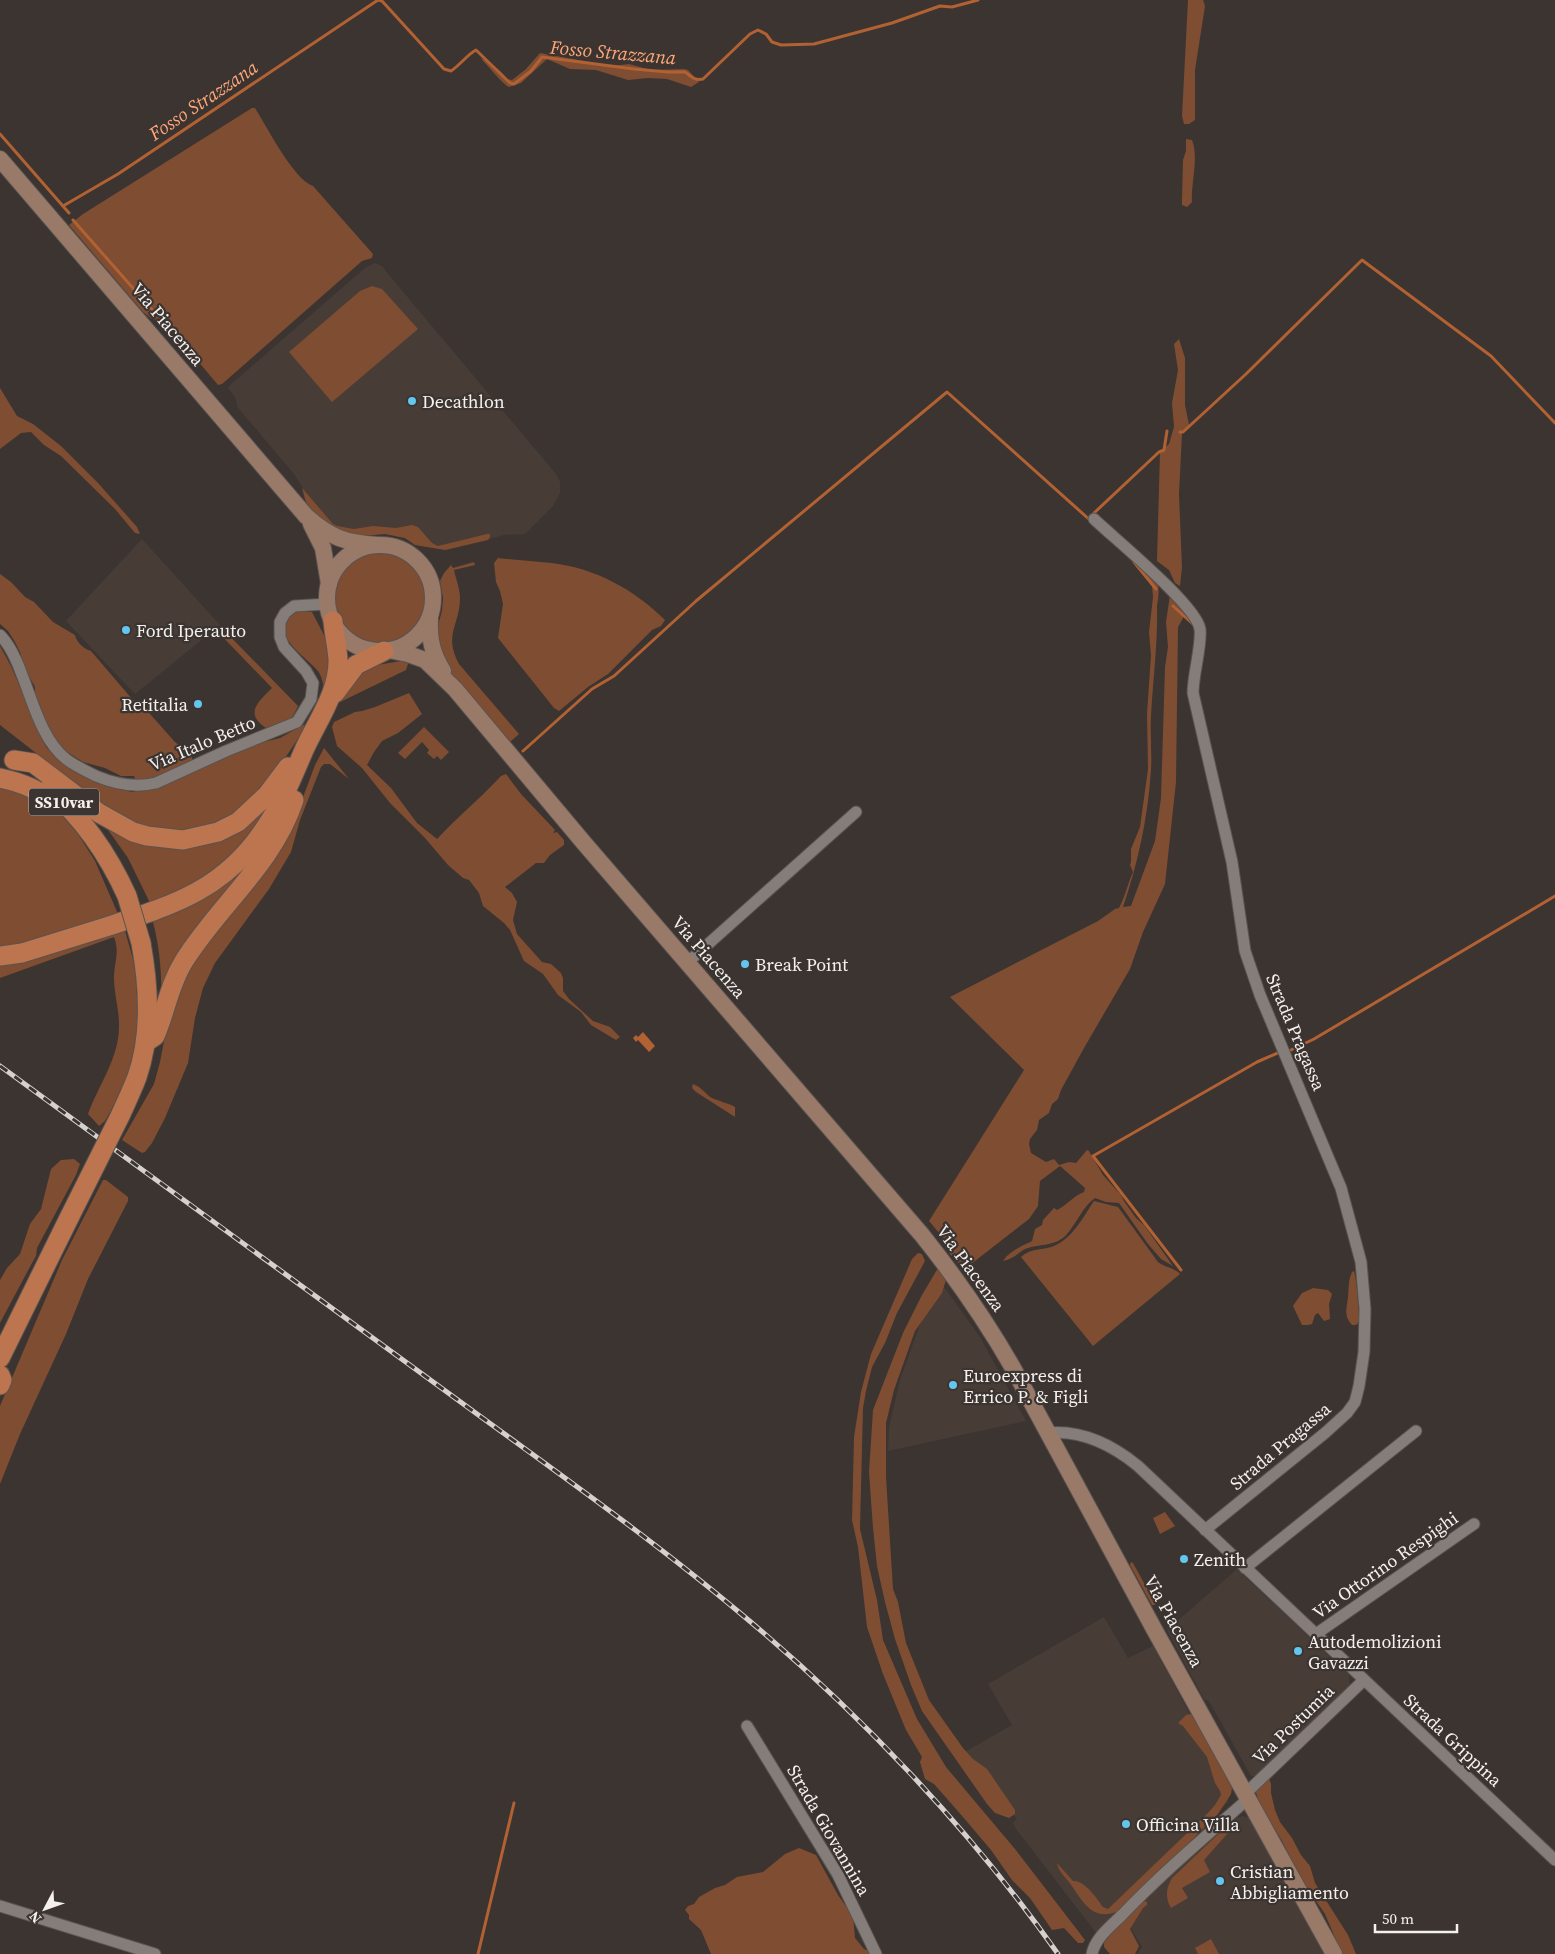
<svg xmlns="http://www.w3.org/2000/svg" width="1555" height="1954" viewBox="0 0 1555 1954" font-family="'Source Serif 4',serif">
	<rect width="100%" height="100%" fill="#3b3431"/>
	<g fill="#483c36">
		<path d="M375,263L382,266L389,275L556,474L560,482V493L553,506L525,534L504,535L447,550L385,533H339L304,498L303,488L294,474L238,408L235,397L228,388L229,386L365,268Z"/>
		<path d="M142,539L220,625L135,694L66,621Z"/>
		<path d="M942,1284L980,1337L1026,1421L888,1451L889,1427L900,1380L924,1313Z"/>
		<path d="M1237,1569L1349,1675L1350,1688L1258,1776H1251L1209,1701L1204,1699L1167,1630Z"/>
		<path d="M1104,1617L1128,1658L1153,1646L1231,1790L1228,1802L1139,1887L1118,1914L1097,1934L1016,1829L1013,1823L1017,1819L963,1753L1012,1725L988,1684Z"/>
		<path d="M1242,1816L1249,1818L1255,1826L1324,1954H1137L1142,1947L1125,1919L1148,1895L1232,1820Z"/>
	</g>
	<g fill="#7f4d32">
		<path d="M1188,0H1203L1205,6L1195,70V120L1189,124H1184L1182,116Z"/>
		<path d="M540,53L611,66L629,64L651,70L683,69L688,70L699,82L691,87L667,79L648,78L628,80L596,70L570,69L547,59L521,83L509,87C503,85 487,64 480,58C490,62 501,70 507,79L512,80L526,69Z"/>
		<path d="M252,108H255C267,127 294,180 313,186L373,254L372,258L362,261L222,384L218,385L165,322L152,319L143,312L69,225L83,214Z"/>
		<path d="M1186,139L1192,140C1199,158 1191,182 1192,202L1187,207L1182,205V199L1183,160L1186,151Z"/>
		<path d="M372,286L382,289L418,329L332,402L289,352L360,291Z"/>
		<path d="M1179,339L1185,358V405L1189,425L1182,434L1179,494L1182,567L1180,586L1175,583L1169,570L1157,561L1160,452L1169,444L1174,427L1172,403L1178,370L1174,344Z"/>
		<path d="M0,388L17,416L33,424L61,446L98,483L137,527L140,534L135,533L115,509L61,456L44,445L31,432L21,433L0,449Z"/>
		<path d="M302,488L333,524L337,526L354,529L373,526L396,528L412,525L418,527L432,543L438,546L487,534H490V537L488,540L445,550L415,545L405,538L385,534L350,537L319,519L306,502Z"/>
		<circle cx="380" cy="598" r="48"/>
		<path d="M498,558C516,560 534,561 552,563C595,568 635,590 665,620L661,626L652,630L608,674L588,687L559,711L554,708L498,638L503,604L500,591L496,582L494,563Z"/>
		<path d="M474,562L475,565L454,570C456,579 460,589 460,598C460,625 443,635 459,664L519,734L510,742L445,666L436,632L442,611L443,598L440,581L444,573L451,565L453,568Z"/>
		<path d="M0,574L11,582L25,597L34,602L53,622L75,635C76,642 84,649 91,651L132,699L143,706L174,741L192,757V760C174,767 154,785 135,779L134,776H121L105,768L83,762L67,752L57,742L46,725L40,705L35,695V687L21,662V654L15,642L8,631L0,624Z"/>
		<path d="M1147,575C1162,579 1159,593 1157,606C1158,642 1153,679 1151,716C1150,734 1152,752 1151,770C1148,817 1138,863 1123,907L1131,906L1155,841L1161,798L1165,667L1168,647L1166,622L1170,595L1187,611L1178,627L1176,782L1165,884L1143,932L1130,969L1084,1048L1061,1090L1058,1099L1052,1104L1049,1113L1039,1120L1037,1130L1030,1139L1029,1144L1031,1153L1046,1162L1054,1159L1059,1165L1069,1162L1076,1163L1087,1150L1089,1151L1103,1175L1121,1195L1124,1201L1136,1218L1144,1225L1173,1266L1161,1259L1148,1244L1119,1203L1106,1202L1095,1198C1083,1206 1077,1223 1067,1234C1055,1248 1037,1243 1023,1250C1016,1255 1013,1259 1003,1261C1009,1251 1022,1246 1032,1241L1035,1229L1042,1225L1043,1220L1054,1208L1057,1210C1067,1205 1073,1196 1084,1192L1085,1188L1060,1166L1040,1181L1038,1206L1029,1219L966,1268L960,1265L949,1253L951,1247L929,1221L1024,1070L950,997L1098,921L1115,909L1119,908C1125,897 1128,883 1133,872L1130,865L1131,862V849L1140,827L1148,769L1147,714L1151,655L1149,632L1153,597L1152,586Z"/>
		<path d="M298,611L312,612L327,641L334,659L324,690C323,683 322,677 318,671C306,656 262,631 298,611Z"/>
		<path d="M220,626L298,706L292,718L266,728C244,713 258,702 272,688L216,630Z"/>
		<path d="M0,646L11,666L46,747L60,761L117,788L132,792L156,787L224,757L260,743L280,738L305,724L302,733L260,795L228,821L183,834L138,825L99,802L0,725Z"/>
		<path d="M401,661H409L406,670L334,705L342,687L371,666Z"/>
		<path d="M409,693L422,714L398,733L382,741L374,752L367,765L391,788L417,823L437,839C457,817 481,798 501,776L506,774L521,794L555,830L553,833L557,832L564,840V845L550,855L544,863H536L505,887L512,893L517,902L513,920L517,934L542,962L551,964L561,973L563,978V991L569,999L593,1021L610,1027L620,1037L616,1040L591,1025L581,1012L558,995L543,974L524,961L510,930L504,923L483,906L479,893L469,880L463,878L448,865L425,838L390,803L362,768L337,746L332,727L334,722L355,712L362,711L375,707Z"/>
		<path d="M424,727L449,752L441,760L437,756L434,759L427,753L429,750L422,742L405,759L398,753Z"/>
		<path d="M324,748L349,779L330,764H324L321,767L300,820L291,852L269,889L215,963L203,988L195,1018L188,1063L165,1118L152,1143L145,1152L142,1153L122,1140L154,1084L160,1062L173,994L302,800L315,765Z"/>
		<path d="M0,784L17,786L58,811L78,834L95,861L118,914L17,946L0,948Z"/>
		<path d="M268,805C251,836 226,863 196,883C182,892 165,898 151,905L128,858L106,827L152,845Z"/>
		<path d="M271,833L161,1002C162,974 160,949 153,922C180,912 206,900 227,881C243,867 257,849 271,833Z"/>
		<path d="M125,931L135,966L139,1027L131,1065L119,1096L105,1121L99,1126L88,1114C99,1084 120,1057 119,1024C119,1009 114,993 114,978C114,963 120,952 114,937L0,978V963Z"/>
		<path d="M693,1084C703,1088 705,1094 712,1098C718,1101 728,1103 735,1107V1117L696,1092L692,1088Z"/>
		<path d="M74,1159L80,1164L76,1175L37,1248L36,1256L32,1263L0,1323V1280L7,1268L20,1254L30,1224L41,1209L51,1169L61,1160Z"/>
		<path d="M103,1180H106L128,1197V1201L88,1279L66,1334L20,1434L0,1484V1406L62,1260Z"/>
		<path d="M1094,1201L1118,1207L1158,1262C1164,1267 1175,1268 1180,1274L1093,1346L1021,1257C1033,1247 1041,1251 1054,1246C1073,1238 1083,1217 1094,1201Z"/>
		<path d="M918,1253L922,1254L925,1261L897,1313L885,1343L872,1367L866,1391L863,1408L860,1529L877,1600L883,1640L917,1719L946,1767L1015,1849L1085,1940L1083,1943H1078L1064,1928L1052,1930L1030,1898L1012,1880L991,1850L963,1817L934,1784L925,1779L920,1762L922,1757L906,1730L883,1674L867,1627L858,1547L852,1520L854,1437L861,1392L871,1354L912,1259Z"/>
		<path d="M938,1268L946,1280L942,1293L915,1331L894,1390L886,1423V1477L893,1589L898,1602L906,1643L929,1700L963,1748L973,1759L987,1769L1015,1810V1814L1009,1818L995,1813L987,1804L922,1711L911,1685L895,1639L885,1602L877,1566L873,1528L869,1472L873,1410L903,1333L922,1295Z"/>
		<path d="M1354,1271C1356,1275 1360,1317 1359,1321C1358,1323 1357,1324 1356,1325H1352C1343,1316 1347,1307 1348,1297C1349,1287 1348,1281 1352,1272Z"/>
		<path d="M1313,1288L1328,1290L1332,1294L1329,1304L1330,1319L1324,1321L1318,1313L1315,1315L1312,1324L1308,1325H1302L1293,1306L1302,1293Z"/>
		<path d="M1165,1512L1175,1526L1160,1534L1153,1518Z"/>
		<path d="M1131,1562L1133,1563L1155,1603V1605H1152L1130,1565Z"/>
		<path d="M1191,1714L1223,1769L1232,1788L1231,1794L1218,1814L1121,1910C1092,1923 1084,1903 1069,1882C1064,1876 1058,1870 1057,1863L1073,1881C1085,1880 1097,1899 1103,1907L1108,1909L1207,1814L1215,1805L1221,1795L1220,1791L1215,1783L1207,1757L1183,1726L1178,1723L1186,1715Z"/>
		<path d="M1268,1775L1271,1784V1793L1275,1810L1280,1822L1292,1838L1301,1855L1310,1866L1315,1883L1348,1935L1356,1954H1342L1325,1914L1303,1882L1281,1839L1261,1807L1254,1787Z"/>
		<path d="M1232,1821L1235,1825L1204,1860L1210,1872L1182,1888L1188,1898L1171,1908C1165,1898 1166,1888 1172,1878Z"/>
		<path d="M799,1848L816,1855L838,1895L853,1916L855,1938L864,1949L869,1951V1954H711L701,1930L689,1919V1915L685,1910L688,1906L694,1904L699,1897L715,1888L725,1885L737,1877L763,1872L785,1854Z"/>
		<path d="M1144,1901L1147,1902V1905L1143,1908L1130,1929L1139,1946L1135,1954H1110L1104,1947V1943L1113,1931Z"/>
		<path d="M1211,1939L1219,1954H1198L1195,1948Z"/>
	</g>
	<path fill="#b26133" d="M643,1032L655,1046L649,1052L638,1040L636,1042L633,1038L636,1035L638,1037Z"/>
	<g fill="none" stroke-linecap="round" stroke-linejoin="round">
		<g stroke="#b26133" stroke-width="3">
			<path d="M0,134L69,213"/>
			<path d="M63,206L118,174L378,0L382,1L444,69L451,71C460,65 468,54 476,50L510,83L514,84L531,71L542,57L634,69L668,72H685C691,76 694,81 703,79L750,34L758,30L766,34L772,42L781,45L814,44L892,23L940,6L952,7L978,0"/>
			<path d="M73,220L154,312"/>
			<path d="M1180,432H1183L1246,374L1362,260L1491,356L1555,423"/>
			<path d="M1094,513L1159,452L1164,450L1167,431"/>
			<path d="M1134,562L1156,589"/>
			<path d="M1173,606L1193,624"/>
			<path d="M523,751L592,689L614,676L696,601L947,392L1091,521"/>
			<path d="M1291,1050L1314,1039L1555,896"/>
			<path d="M1181,1270L1093,1156L1257,1062L1280,1052"/>
			<path d="M478,1954L514,1803"/>
		</g>
		<defs>
			<g id="minor">
				<path d="M1094,519C1115,539 1196,605 1200,629C1202,645 1193,674 1193,693L1232,862L1245,951L1260,995L1341,1188L1361,1262L1365,1309L1364,1352L1359,1386L1355,1402L1347,1413L1325,1433L1205,1530"/>
				<path d="M0,635C11,646 17,661 22,675C33,702 42,740 66,759C75,766 86,771 96,776C115,784 135,788 156,783L226,751L297,722L311,699L313,683L306,671L284,647L280,637V622L285,613L294,606L327,604"/>
				<path d="M688,962L856,812"/>
				<path d="M1049,1433C1082,1430 1112,1445 1138,1466L1555,1860"/>
				<path d="M1245,1568L1416,1431"/>
				<path d="M1316,1634L1474,1524"/>
				<path d="M747,1726L838,1875L876,1954"/>
				<path d="M1246,1793L1364,1680"/>
				<path d="M0,1906L155,1954"/>
				<path d="M1092,1954C1095,1938 1111,1926 1122,1915C1162,1873 1206,1836 1249,1798"/>
			</g>
			<g id="secondary">
				<path d="M0,159L306,516C331,538 345,543 378,545"/>
				<path d="M311,524L323,548L329,584"/>
				<circle cx="380" cy="598" r="53"/>
				<path d="M430,618C429,639 432,653 443,671"/>
				<path d="M389,650L408,654L425,660L455,689L584,843L922,1235C957,1279 985,1319 1013,1368L1154,1629L1334,1954"/>
			</g>
			<g id="trunk">
				<path d="M335,693L356,665L384,651"/>
				<path d="M14,760L33,763L99,813L133,832L147,836L183,840L218,832L238,822L267,795L288,767"/>
				<path d="M0,778C21,782 40,790 56,804"/>
				<path d="M49,789C84,819 108,854 127,896"/>
				<path d="M0,956L22,953C51,944 80,935 109,926C173,905 223,890 263,831C281,806 292,778 304,750C317,721 339,692 338,659C337,646 334,634 333,621"/>
				<path d="M146,1042L155,1036C166,1011 169,985 184,961C219,905 273,864 294,800"/>
				<path d="M120,1116C126,1103 132,1090 137,1077C152,1034 149,987 141,943"/>
				<path d="M0,1358L70,1216"/>
				<path d="M0,1375L2,1380L0,1385"/>
			</g>
		</defs>
		<use href="#minor" stroke="#595350" stroke-width="13"/>
		<use href="#secondary" stroke="#595350" stroke-width="18"/>
		<use href="#trunk" stroke="#595350" stroke-width="21"/>
		<use href="#minor" stroke="#847d79" stroke-width="11"/>
		<use href="#secondary" stroke="#997a69" stroke-width="16"/>
		<use href="#trunk" stroke="#bc754e" stroke-width="19"/>
		<defs>
			<path id="rail" d="M0,1066C150,1175 300,1285 451,1395C548,1466 648,1536 740,1613C858,1711 970,1829 1058,1954"/>
		</defs>
		<use href="#rail" stroke="#d6d1cf" stroke-width="5"/>
		<use href="#rail" stroke="#3b3431" stroke-width="3" stroke-dasharray="9" stroke-linecap="butt"/>
		<defs>
			<g id="trunk-bridge">
				<path d="M127,896L141,943"/>
				<path d="M70,1216L120,1116"/>
			</g>
		</defs>
		<use href="#trunk-bridge" stroke="#595350" stroke-width="21" stroke-linecap="butt"/>
		<use href="#trunk-bridge" stroke="#bc754e" stroke-width="19"/>
	</g>
	<g fill="#64c5ee" stroke="#3b3431" stroke-width="2">
		<circle cx="412" cy="401" r="5"/>
		<circle cx="126" cy="630" r="5"/>
		<circle cx="198" cy="704" r="5"/>
		<circle cx="745" cy="964" r="5"/>
		<circle cx="953" cy="1385" r="5"/>
		<circle cx="1184" cy="1559" r="5"/>
		<circle cx="1298" cy="1651" r="5"/>
		<circle cx="1126" cy="1824" r="5"/>
		<circle cx="1220" cy="1881" r="5"/>
	</g>
	<g text-anchor="middle" dominant-baseline="central" stroke-width="4.5" stroke-linejoin="round" paint-order="stroke">
		<rect fill="#3b3431" stroke="#bcb8b5" stroke-width="1" x="29" y="788.5" width="70" height="27" rx="4"/>
		<g font-size="16" font-weight="bold" fill="#f4f0ee">
			<text x="64" y="802">SS10var</text>
		</g>
		<g font-size="18" fill="#f4f0ee" stroke="#3b3431">
			<text transform="translate(168 324) rotate(50)">Via Piacenza</text>
			<text transform="translate(202 743) rotate(-23)">Via Italo Betto</text>
			<text transform="translate(709 957) rotate(49)">Via Piacenza</text>
			<text transform="translate(1296 1032) rotate(67)">Strada Pragassa</text>
			<text transform="translate(971 1268) rotate(54)">Via Piacenza</text>
			<text transform="translate(1280 1446) rotate(-40)">Strada Pragassa</text>
			<text transform="translate(1385 1565) rotate(-35)">Via Ottorino Respighi</text>
			<text transform="translate(1174 1621) rotate(61)">Via Piacenza</text>
			<text transform="translate(1293 1724) rotate(-44)">Via Postumia</text>
			<text transform="translate(1453 1740) rotate(43)">Strada Grippina</text>
			<text transform="translate(829 1830) rotate(60)">Strada Giovannina</text>
		</g>
		<g font-size="18" fill="#f4f0ee" stroke="#3b3431" text-anchor="start">
			<text x="422" y="401">Decathlon</text>
			<text x="136" y="630">Ford Iperauto</text>
			<text x="188" y="704" text-anchor="end">Retitalia</text>
			<text x="755" y="964">Break Point</text>
			<text x="963" y="1375">Euroexpress di<tspan x="963" dy="21">Errico P. &amp; Figli</tspan></text>
			<text x="1194" y="1559">Zenith</text>
			<text x="1308" y="1641">Autodemolizioni<tspan x="1308" dy="21">Gavazzi</tspan></text>
			<text x="1136" y="1824">Officina Villa</text>
			<text x="1230" y="1871">Cristian<tspan x="1230" dy="21">Abbigliamento</tspan></text>
		</g>
		<g font-size="19" font-style="italic" fill="#ffa779" stroke="#3b3431">
			<text transform="translate(613 52) rotate(5)">Fosso Strazzana</text>
			<text transform="translate(203 100) rotate(-34)">Fosso Strazzana</text>
		</g>
	</g>
	<g transform="translate(45 1909) rotate(229)" stroke="#3b3431" stroke-width="4" paint-order="stroke">
	<path d="M0-4L9 19L0 12L-9 19Z" fill="#f4f0ee"/>
	<text y="-8" font-size="14" font-weight="bold" text-anchor="middle" fill="#f4f0ee">N</text>
	</g>
	<path d="M1375 1924v8h82v-8" fill="none" stroke="#f4f0ee" stroke-width="2.5"/>
	<text x="1382" y="1924" font-size="15" fill="#f4f0ee" stroke="#3b3431" stroke-width="4" paint-order="stroke">50 m</text>
</svg>
